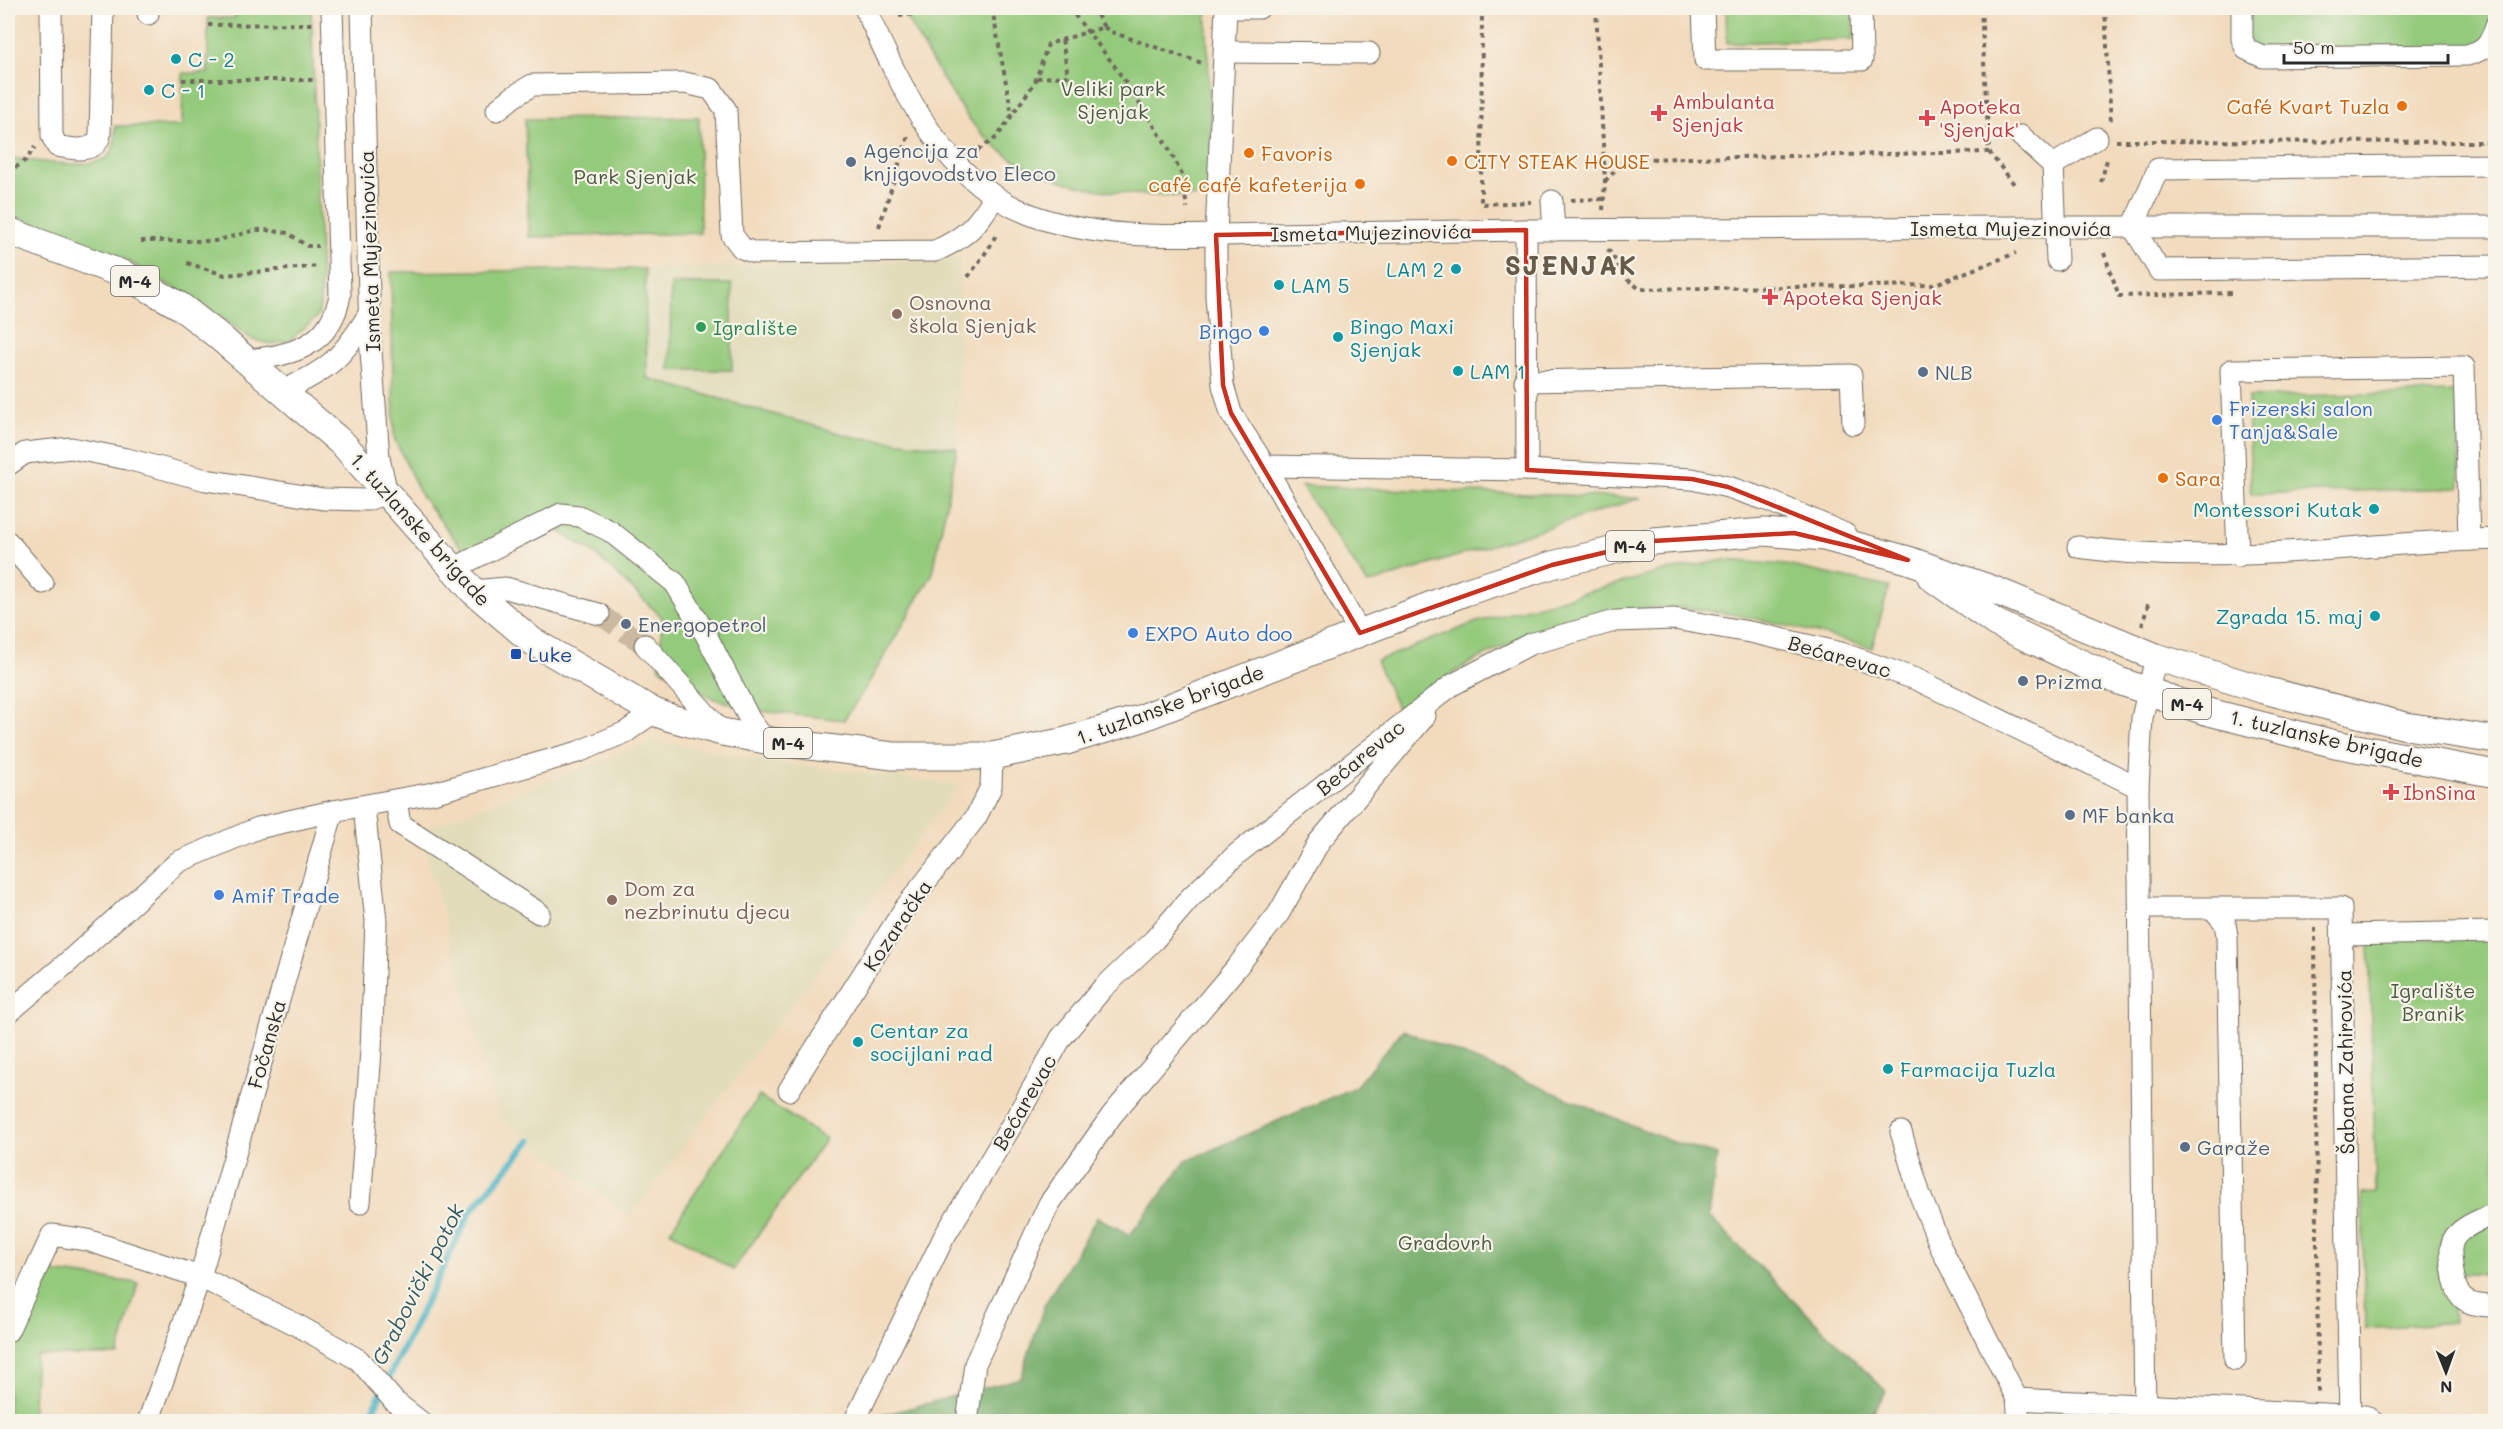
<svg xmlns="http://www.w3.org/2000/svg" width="2503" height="1429" viewBox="0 0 2503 1429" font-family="Mali,sans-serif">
	<rect width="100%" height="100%" fill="#f7f3e8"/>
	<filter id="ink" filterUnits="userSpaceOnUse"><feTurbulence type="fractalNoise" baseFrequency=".0167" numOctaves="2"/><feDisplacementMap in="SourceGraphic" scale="12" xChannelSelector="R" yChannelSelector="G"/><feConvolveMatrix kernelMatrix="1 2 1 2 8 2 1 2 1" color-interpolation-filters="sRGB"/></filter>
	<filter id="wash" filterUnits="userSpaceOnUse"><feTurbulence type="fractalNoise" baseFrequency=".008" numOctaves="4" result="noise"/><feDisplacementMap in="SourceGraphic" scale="24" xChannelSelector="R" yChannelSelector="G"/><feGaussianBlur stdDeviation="1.35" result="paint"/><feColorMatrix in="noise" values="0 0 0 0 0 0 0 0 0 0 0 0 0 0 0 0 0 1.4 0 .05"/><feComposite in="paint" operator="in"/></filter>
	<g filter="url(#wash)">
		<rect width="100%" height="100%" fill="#f2dbbd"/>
		<g fill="#e2dcba">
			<path d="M960,258L957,448L853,437L646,378L645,269Z"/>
			<path d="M655,741L783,763L959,785L630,1217L499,1118L420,830Z"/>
		</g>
		<g fill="#94ca7c" stroke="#607a54" stroke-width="1.5">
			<path d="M235,8H311L321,283L319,315L289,341L272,344L253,340L194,299L117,255L8,214V159L10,158C31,160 98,173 111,153C116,145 115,135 115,126H182L183,73H208V18H235Z"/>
			<path d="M900,8H1206L1214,197C1128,196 1028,195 970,120C944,85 923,45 900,8Z"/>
			<path d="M1726,8H1853L1854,39L1727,43Z"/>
			<path d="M2242,8H2495V25L2480,52L2253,53Z"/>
			<path d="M699,117L700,233L529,237L525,119Z"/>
			<path d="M645,269L647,378L853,437L957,448L933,573L868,684L844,720L750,710L712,698L659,667L662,617L593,552L542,521L468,556L422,497L394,438L391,272Z"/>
			<path d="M671,284H732V370H670Z"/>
			<path d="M2457,392L2460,488L2251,494L2248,397Z"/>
			<path d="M1301,486L1641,498L1368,584Z"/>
			<path d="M1725,560L1786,565L1889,587L1872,648C1810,631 1749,614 1685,608C1617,602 1516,636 1458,670C1438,682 1418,698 1399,712L1376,661L1477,622L1668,570Z"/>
			<path d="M2495,937V1274H2450L2454,1322L2365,1329L2362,1194L2376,1193L2369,941Z"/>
			<path d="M759,1096L826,1139L733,1270L670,1231Z"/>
			<path d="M36,1270L138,1283L118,1355H36L32,1421H8V1348Z"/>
		</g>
		<path fill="#77ae6c" stroke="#516c4c" stroke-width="1.5" d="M1403,1030L1670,1141L1717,1155L1709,1217L1886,1391L1867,1422H886L877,1417L1021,1378L1044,1306L1097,1217L1130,1235L1186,1161L1355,1087Z"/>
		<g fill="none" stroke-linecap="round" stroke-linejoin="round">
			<path stroke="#48b3c5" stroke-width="7" d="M367,1422L470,1212L530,1141"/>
		</g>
	</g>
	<g filter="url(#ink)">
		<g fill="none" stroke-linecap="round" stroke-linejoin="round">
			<path stroke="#cab8a0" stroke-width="21" stroke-dasharray="21 10" stroke-linecap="butt" d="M599,614L645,645"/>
			<defs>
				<g id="minor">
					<path d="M51,8L52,136L57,146C71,149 96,154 100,135L103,8"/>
					<path d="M148,8V14"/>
					<path d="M865,8C901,87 942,180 1029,214C1102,243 1194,235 1272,234C1356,233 1441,231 1525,230C1849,226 2172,227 2496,227"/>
					<path d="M1259,8H1226L1216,235V296L1223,385L1231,413L1265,466L1360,633"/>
					<path d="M1703,8L1705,60H1862L1861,8"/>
					<path d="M2242,8V39L2246,49L2263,57L2467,55C2484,51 2491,43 2496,25"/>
					<path d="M1225,52L1369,53"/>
					<path d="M497,110L513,97L532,85L685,83L711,89L726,110L732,235L742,248L755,253L935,251C966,238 978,224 995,196"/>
					<path d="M2021,136L2053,165L2097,138"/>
					<path d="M2053,165L2057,260"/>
					<path d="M2496,165L2158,169L2133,227L2159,270L2496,266"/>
					<path d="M1552,201L1554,230"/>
					<path d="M1526,230L1527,470"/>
					<path d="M246,360C292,356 331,346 340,295L332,8"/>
					<path d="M1525,381L1851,375L1853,424"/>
					<path d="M282,391C329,370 343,357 369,314"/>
					<path d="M8,465L25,453L71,448L127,459L206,480L323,499L367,500L387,493L379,458L370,338L362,8"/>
					<path d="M1265,466L1527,470L1692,479L1728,487L1767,500L1845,534"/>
					<path d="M8,542L43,583"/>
					<path d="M2078,547C2217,567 2356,543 2496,539"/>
					<path d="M2238,556L2231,370L2464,367L2469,540"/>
					<path d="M453,569L561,514L579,516L610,531L675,583L705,633L750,720L764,739"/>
					<path d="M473,591L506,588L599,614"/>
					<path d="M645,645L722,732"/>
					<path d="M396,801L400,824L539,913"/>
					<path d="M333,811L200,1277L297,1325L359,1360L394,1401L421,1422"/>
					<path d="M2140,908H2341L2350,1422"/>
					<path d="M2213,909L2225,923L2227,936L2235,1360"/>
					<path d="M2343,935L2496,932"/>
					<path d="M8,1013L68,962L178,862L258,828L333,811L433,793L578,752L626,732L654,712"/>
					<path d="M789,1090L905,908L976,817L991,787L992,756"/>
					<path d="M1901,1132L1920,1195L1942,1250L2017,1399L2019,1422"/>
					<path d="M360,1203L371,1050L376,921L364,807"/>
					<path d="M2496,1213C2483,1219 2464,1225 2455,1237C2449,1246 2451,1255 2452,1265C2456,1298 2461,1306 2496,1306"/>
					<path d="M8,1331L52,1235L87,1240L200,1277L148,1422"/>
					<path d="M2017,1399L2365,1416L2373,1422"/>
					<path d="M854,1422L944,1237L1016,1118L1061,1038L1102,989L1154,940L1191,897L1237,854L1452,685L1530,644L1615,621L1674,619L1755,633L1841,653L1918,680L2138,787"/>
					<path d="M967,1422L975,1364L1049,1204L1112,1115L1237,967L1279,913L1319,842L1425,716"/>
					<path d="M2145,1422L2138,787L2142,718L2156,657"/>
				</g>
				<g id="major">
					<path d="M8,231L125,275L180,306L216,334L344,445L473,591L532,641L654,712L671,718L722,732L777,742L893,756H992L1066,741L1139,719L1465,592L1552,565L1653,541L1764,532L1824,537L1908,560L1994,590L2156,657L2264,690L2406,726L2496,740"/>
					<path d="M1931,577L1996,623L2119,681L2205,711L2335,744L2496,774"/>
				</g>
			</defs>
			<use href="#minor" stroke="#71695e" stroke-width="23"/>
			<use href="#major" stroke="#71695e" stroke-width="29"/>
			<g stroke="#71695e" stroke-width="4" stroke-dasharray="4.5 4.5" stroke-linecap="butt">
				<path d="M992,8L1012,115"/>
				<path d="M1069,8L1114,65L1168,147L1182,175L1187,208"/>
				<path d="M1482,8L1481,204L1531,202"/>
				<path d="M1596,8L1605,181L1603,210"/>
				<path d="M1981,8L1989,152L2014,184"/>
				<path d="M2105,8L2111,124"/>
				<path d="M899,16L959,8"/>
				<path d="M208,25L312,24"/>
				<path d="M1104,27L1111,32L1205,64"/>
				<path d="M1037,78L1068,76L1062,39"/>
				<path d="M182,80H315"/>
				<path d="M2116,141L2489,142"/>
				<path d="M978,150L997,137L1035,82L1048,44L1104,27L1093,8"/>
				<path d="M8,173L26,160L35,147"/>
				<path d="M1605,181L1619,167L1638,159L1989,152"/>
				<path d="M2101,182L2108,156"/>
				<path d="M1571,200L1603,199"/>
				<path d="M879,227L908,136"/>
				<path d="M141,241H215L256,230H266L288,233L307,246H318"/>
				<path d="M1608,249L1628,280L1640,289L1933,285L2016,253"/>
				<path d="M2104,253L2119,296L2232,293"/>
				<path d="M187,263L225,275L319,266"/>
				<path d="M968,277L989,248L997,233"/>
				<path d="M2142,626L2149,601"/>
				<path d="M2315,928L2318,1394"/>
			</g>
			<use href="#minor" stroke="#fff" stroke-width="21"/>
			<use href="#major" stroke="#fff" stroke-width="27"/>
		</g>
	</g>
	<path fill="none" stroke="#c8321e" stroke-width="4.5" stroke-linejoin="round" d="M1526,230L1527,470L1692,479L1728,487L1908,560L1794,533L1653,541L1552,565L1360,633L1231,413L1223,385L1216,235Z"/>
	<g fill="#0f9aa8" stroke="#f7f3e8" stroke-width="2">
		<circle cx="176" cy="59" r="6"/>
		<circle cx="149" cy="90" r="6"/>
		<circle cx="1456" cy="269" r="6"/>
		<circle cx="1279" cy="285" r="6"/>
		<circle cx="1338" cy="337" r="6"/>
		<circle cx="1458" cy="371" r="6"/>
		<circle cx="2374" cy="509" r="6"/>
		<circle cx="2375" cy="616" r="6"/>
		<circle cx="858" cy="1042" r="6"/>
		<circle cx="1888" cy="1069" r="6"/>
	</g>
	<g fill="#e8710a" stroke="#f7f3e8" stroke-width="2">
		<circle cx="2402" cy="106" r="6"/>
		<circle cx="1249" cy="153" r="6"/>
		<circle cx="1452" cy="161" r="6"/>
		<circle cx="1360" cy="184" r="6"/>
		<circle cx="2163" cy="478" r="6"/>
	</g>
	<g fill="#e0444e" stroke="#f7f3e8" stroke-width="2">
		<path d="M1656 104h6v6h6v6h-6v6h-6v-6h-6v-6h6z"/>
		<path d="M1924 109h6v6h6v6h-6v6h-6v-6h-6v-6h6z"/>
		<path d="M1767 288h6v6h6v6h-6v6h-6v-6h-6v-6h6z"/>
		<path d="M2388 783h6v6h6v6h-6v6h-6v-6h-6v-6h6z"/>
	</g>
	<g fill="#5c6f8a" stroke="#f7f3e8" stroke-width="2">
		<circle cx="851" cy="162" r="6"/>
		<circle cx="1923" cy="372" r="6"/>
		<circle cx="626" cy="624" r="6"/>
		<circle cx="2023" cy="681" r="6"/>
		<circle cx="2070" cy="815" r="6"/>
		<circle cx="2185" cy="1147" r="6"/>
	</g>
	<g fill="#8d6e63" stroke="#f7f3e8" stroke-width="2">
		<circle cx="897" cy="314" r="6"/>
		<circle cx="612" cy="900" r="6"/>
	</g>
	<circle fill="#2e9e5b" stroke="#f7f3e8" stroke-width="2" cx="701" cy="327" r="6"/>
	<g fill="#3f7fe0" stroke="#f7f3e8" stroke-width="2">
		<circle cx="1264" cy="331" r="6"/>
		<circle cx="2217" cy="420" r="6"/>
		<circle cx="1133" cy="633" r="6"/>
		<circle cx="219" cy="895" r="6"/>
	</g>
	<rect fill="#1a4fb4" stroke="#f7f3e8" stroke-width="2" x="510" y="648" width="12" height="12" rx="3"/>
	<g text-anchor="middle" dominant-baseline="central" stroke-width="4.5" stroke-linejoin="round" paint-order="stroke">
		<g fill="#f7f3e8" stroke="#686764" stroke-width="1.5">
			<rect x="111" y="266" width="48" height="30" rx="4.5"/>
			<rect x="1606" y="531" width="48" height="30" rx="4.5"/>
			<rect x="2163" y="689" width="48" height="30" rx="4.5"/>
			<rect x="764" y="728" width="48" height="30" rx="4.5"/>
		</g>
		<g font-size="18" font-weight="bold" fill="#2b2b2b">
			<text x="135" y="281">M-4</text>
			<text x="1630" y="546">M-4</text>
			<text x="2187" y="704">M-4</text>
			<text x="788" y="743">M-4</text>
		</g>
		<g font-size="20" fill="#0d838f" stroke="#f7f3e8" text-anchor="start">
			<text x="188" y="59">C - 2</text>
			<text x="161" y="90">C - 1</text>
			<text x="1444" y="269" text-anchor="end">LAM 2</text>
			<text x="1291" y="285">LAM 5</text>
			<text x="1350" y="326">Bingo Maxi<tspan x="1350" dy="23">Sjenjak</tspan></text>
			<text x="1470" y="371">LAM 1</text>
			<text x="2362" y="509" text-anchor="end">Montessori Kutak</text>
			<text x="2363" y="616" text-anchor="end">Zgrada 15. maj</text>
			<text x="870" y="1030">Centar za<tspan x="870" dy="23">socijlani rad</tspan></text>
			<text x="1900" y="1069">Farmacija Tuzla</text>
		</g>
		<g font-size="20" fill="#4a5b43" stroke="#f7f3e8">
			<text x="1113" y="88">Veliki park<tspan x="1113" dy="23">Sjenjak</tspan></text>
			<text x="635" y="176">Park Sjenjak</text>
			<text x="2433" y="990">Igralište<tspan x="2433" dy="23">Branik</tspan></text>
			<text x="1445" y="1242">Gradovrh</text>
		</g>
		<g font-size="20" fill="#be3a42" stroke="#f7f3e8" text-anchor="start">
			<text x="1672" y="101">Ambulanta<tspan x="1672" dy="23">Sjenjak</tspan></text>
			<text x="1939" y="106">Apoteka<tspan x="1939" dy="23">'Sjenjak'</tspan></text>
			<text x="1782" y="297">Apoteka Sjenjak</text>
			<text x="2403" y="792">IbnSina</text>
		</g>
		<g font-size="20" fill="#c56008" stroke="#f7f3e8" text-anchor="start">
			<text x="2390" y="106" text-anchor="end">Café Kvart Tuzla</text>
			<text x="1261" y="153">Favoris</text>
			<text x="1464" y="161">CITY STEAK HOUSE</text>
			<text x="1348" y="184" text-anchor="end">café café kafeterija</text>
			<text x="2175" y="478">Sara</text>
		</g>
		<g font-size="20" fill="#4e5e75" stroke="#f7f3e8" text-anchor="start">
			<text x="863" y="150">Agencija za<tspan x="863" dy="23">knjigovodstvo Eleco</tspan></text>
			<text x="1935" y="372">NLB</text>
			<text x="638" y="624">Energopetrol</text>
			<text x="2035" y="681">Prizma</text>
			<text x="2082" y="815">MF banka</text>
			<text x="2197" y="1147">Garaže</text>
		</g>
		<g font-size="20" fill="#2b2b2b" stroke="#f7f3e8">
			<text x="2011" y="228">Ismeta Mujezinovića</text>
			<text transform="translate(1371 232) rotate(-1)">Ismeta Mujezinovića</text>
			<text transform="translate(369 251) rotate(-92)">Ismeta Mujezinovića</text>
			<text transform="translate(421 529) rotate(48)">1. tuzlanske brigade</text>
			<text transform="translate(1840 656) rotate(16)">Bećarevac</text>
			<text transform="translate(1170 704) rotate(-20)">1. tuzlanske brigade</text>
			<text transform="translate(2327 738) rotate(13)">1. tuzlanske brigade</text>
			<text transform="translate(1360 757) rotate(-39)">Bećarevac</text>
			<text transform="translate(897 925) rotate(-56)">Kozaračka</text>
			<text transform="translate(266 1044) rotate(-74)">Fočanska</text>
			<text transform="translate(2345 1062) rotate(-91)">Šabana Zahirovića</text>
			<text transform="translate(1024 1102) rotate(-60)">Bećarevac</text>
		</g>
		<g font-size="20" fill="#785e54" stroke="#f7f3e8" text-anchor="start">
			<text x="909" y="302">Osnovna<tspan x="909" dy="23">škola Sjenjak</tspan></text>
			<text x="624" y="888">Dom za<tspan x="624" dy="23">nezbrinutu djecu</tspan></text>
		</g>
		<g font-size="20" fill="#27864d" stroke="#f7f3e8" text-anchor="start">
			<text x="713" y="327">Igralište</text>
		</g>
		<g font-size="20" fill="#366cbe" stroke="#f7f3e8" text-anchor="start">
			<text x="1252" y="331" text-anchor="end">Bingo</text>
			<text x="2229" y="408">Frizerski salon<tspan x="2229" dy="23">Tanja&amp;Sale</tspan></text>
			<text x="1145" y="633">EXPO Auto doo</text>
			<text x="231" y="895">Amif Trade</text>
		</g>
		<g font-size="20" fill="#164399" stroke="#f7f3e8" text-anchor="start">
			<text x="528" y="654">Luke</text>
		</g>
		<g font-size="21" font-style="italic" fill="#355b61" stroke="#f7f3e8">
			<text transform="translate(417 1284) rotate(-63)">Grabovički potok</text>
		</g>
		<g font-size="26" font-weight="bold" letter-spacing="1.5" fill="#685a49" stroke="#f7f3e8">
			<text x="1571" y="265">SJENJAK</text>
		</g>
	</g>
	<rect width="2503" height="1429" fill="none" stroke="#f7f3e8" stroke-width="30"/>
	<g transform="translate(2446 1372) rotate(179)" stroke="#f7f3e8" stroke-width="4.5" paint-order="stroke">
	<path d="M0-4.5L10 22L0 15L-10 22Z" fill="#2b2b2b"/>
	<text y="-9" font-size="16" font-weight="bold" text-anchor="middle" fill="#2b2b2b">N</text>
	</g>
	<path d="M2284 54v9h164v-9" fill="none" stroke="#2b2b2b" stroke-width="3"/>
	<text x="2293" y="54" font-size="18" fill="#2b2b2b" stroke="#f7f3e8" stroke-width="4.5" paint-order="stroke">50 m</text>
</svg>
